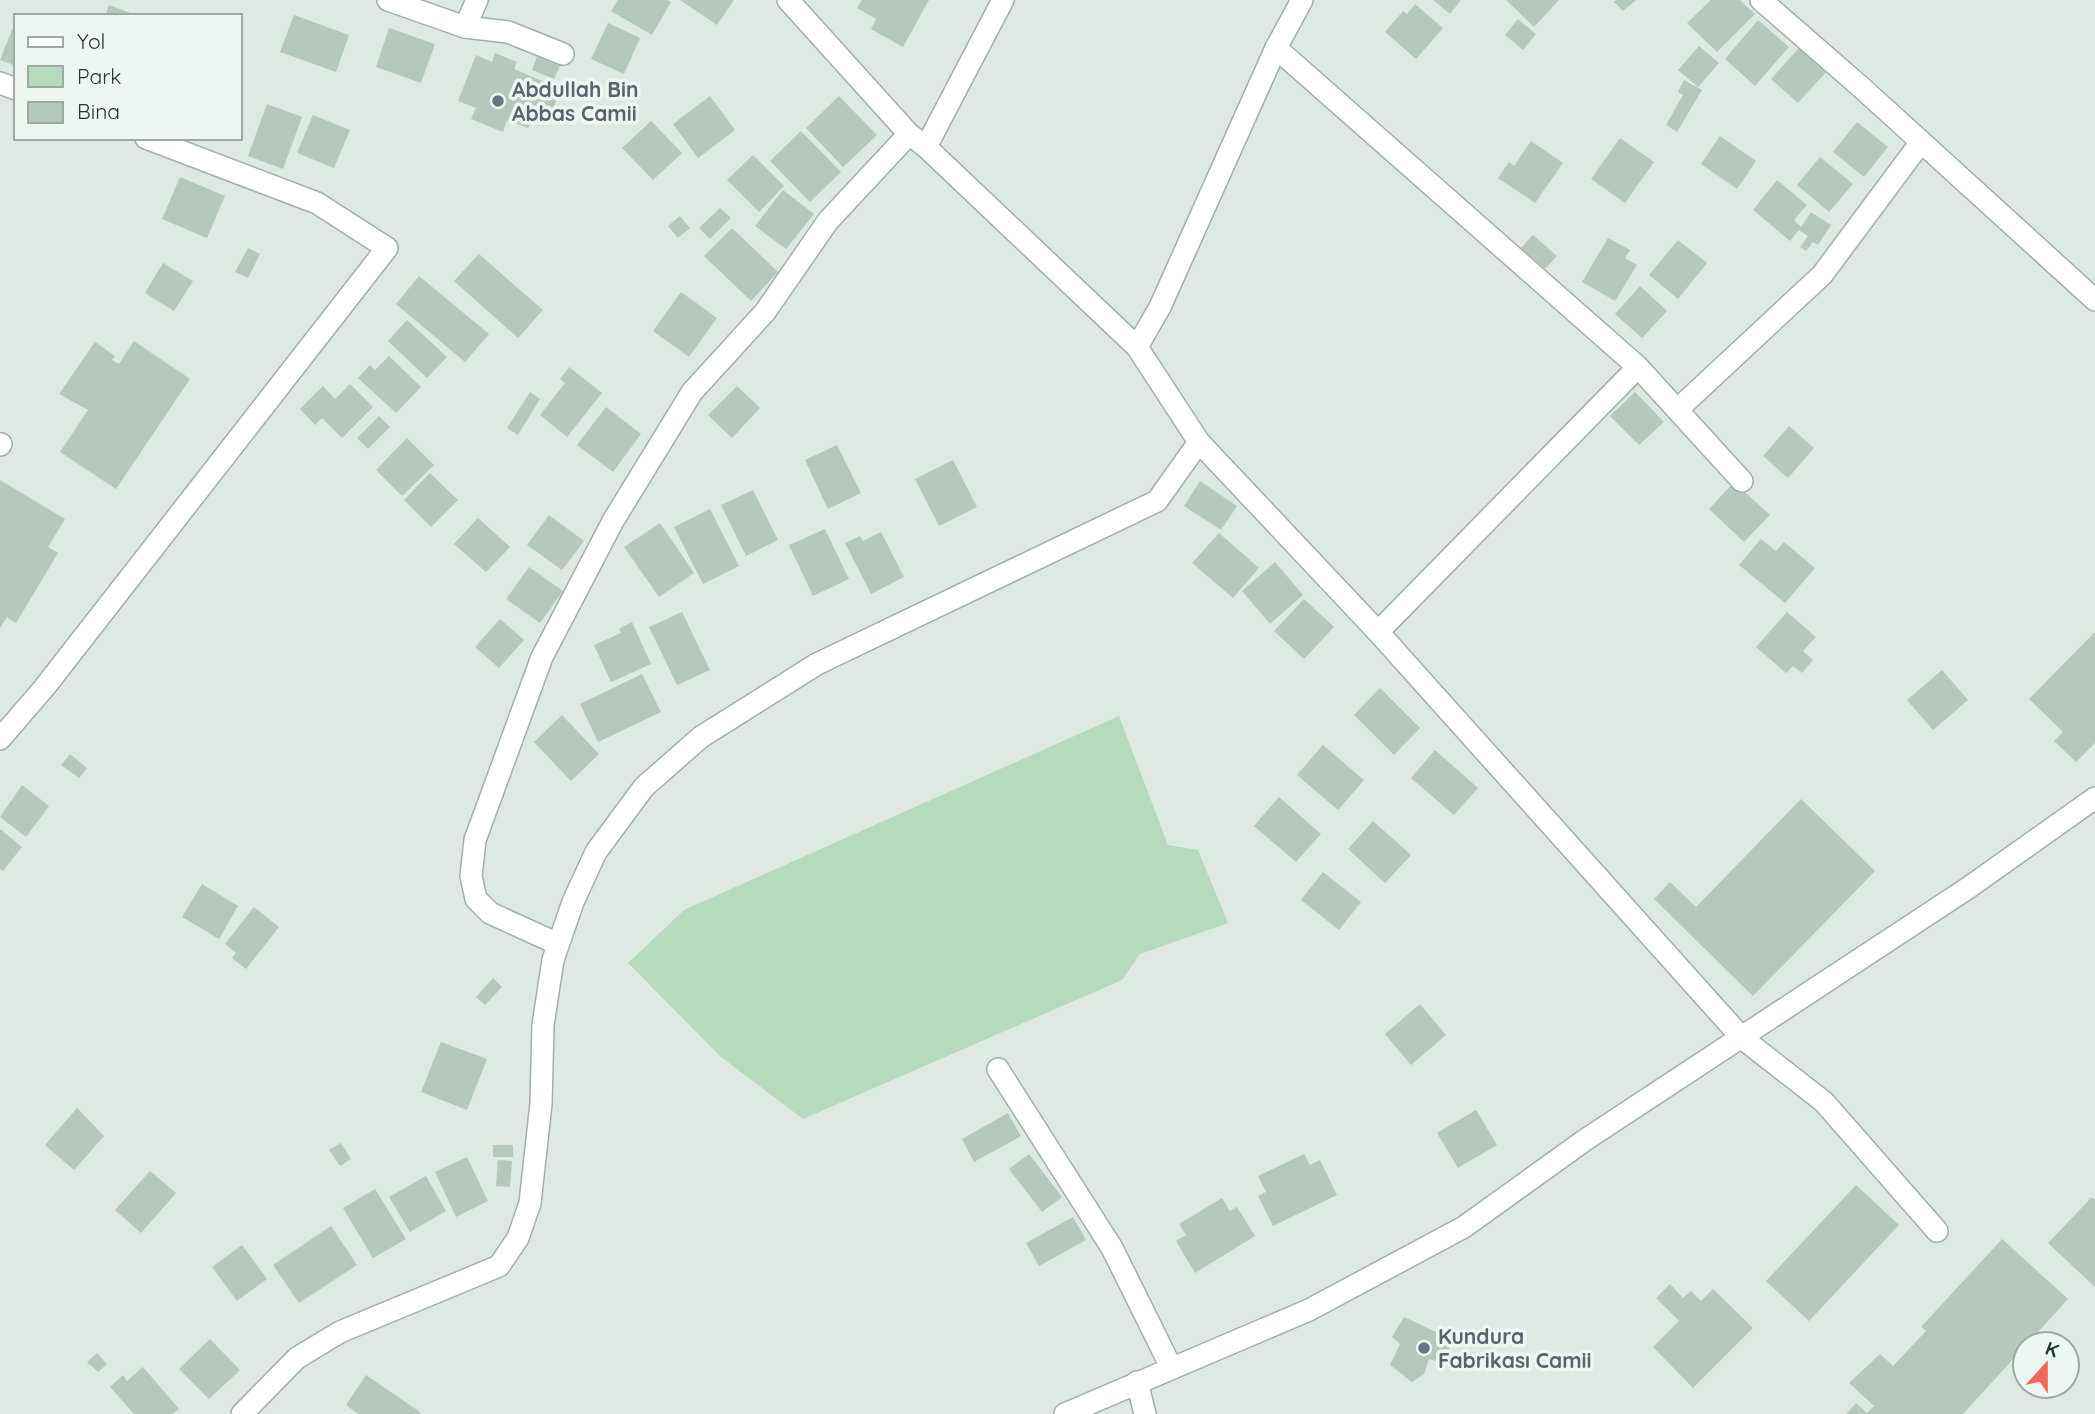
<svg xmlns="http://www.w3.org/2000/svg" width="2095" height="1414" viewBox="0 0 2095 1414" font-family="Quicksand,sans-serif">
	<rect width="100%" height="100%" fill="#dee9e3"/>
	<path fill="#b6dbbc" d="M1119,716L1168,845L1198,850L1228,923L1140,954L1122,980L803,1119L721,1057L628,963L684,910Z"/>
	<g fill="#b6c7be">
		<path d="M618,0H667L671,2L652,35L611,11Z"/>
		<path d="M680,0H734L717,25Z"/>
		<path d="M862,0H929L903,47L871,29L876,19L857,8Z"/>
		<path d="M1433,0H1461L1450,14Z"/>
		<path d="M1506,0H1559L1534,27Z"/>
		<path d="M1616,0H1636L1623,11L1614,2Z"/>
		<path d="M1711,0H1740L1755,14L1717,52L1687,23Z"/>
		<path d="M1415,4L1443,28L1416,59L1385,32L1403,11L1407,14Z"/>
		<path d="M109,5L136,15V16H105Z"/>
		<path d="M294,15L349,35L336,72L280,52Z"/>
		<path d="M1518,19L1536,34L1523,50L1505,35Z"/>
		<path d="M16,20V66L0,60Z"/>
		<path d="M1758,20L1789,47L1755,86L1725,59Z"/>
		<path d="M608,23L640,38L624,74L591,59Z"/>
		<path d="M389,28L435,44L421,83L376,67Z"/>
		<path d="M1699,46L1719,63L1698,87L1678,70Z"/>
		<path d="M1799,48L1826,72L1798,103L1771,79Z"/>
		<path d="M495,53L517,62L514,69L545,82L542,90L558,96L547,124L533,118L528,128L507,120L503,132L471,119L476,108L458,101L476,55L492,62Z"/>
		<path d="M537,57L560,66L554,79L532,70Z"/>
		<path d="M1684,80L1702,90L1677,132L1666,125L1683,95L1678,92Z"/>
		<path d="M710,96L735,130L698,158L673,124Z"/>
		<path d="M839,96L877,135L843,167L806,128Z"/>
		<path d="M267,104L302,117L283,169L248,156Z"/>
		<path d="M313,115L350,130L334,168L297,153Z"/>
		<path d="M651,121L682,153L653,180L622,148Z"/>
		<path d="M1857,122L1888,147L1864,177L1833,152Z"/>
		<path d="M801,131L841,172L810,202L770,161Z"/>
		<path d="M1720,136L1756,161L1737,189L1701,164Z"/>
		<path d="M1620,138L1654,162L1625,203L1591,179Z"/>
		<path d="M1531,141L1563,163L1535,203L1498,178L1509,162L1514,166Z"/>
		<path d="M753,155L784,186L759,212L727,180Z"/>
		<path d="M1820,157L1853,184L1829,212L1797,185Z"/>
		<path d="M180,177L225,196L207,238L162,219Z"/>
		<path d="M1777,180L1807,205L1794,220L1801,227L1811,212L1831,225L1818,245L1813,242L1806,251L1800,247L1808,236L1799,230L1790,241L1753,210Z"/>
		<path d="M783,190L814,214L786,249L755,226Z"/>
		<path d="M720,208L731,218L710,239L699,228Z"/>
		<path d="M680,216L690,228L678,238L668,226Z"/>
		<path d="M732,228L778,272L751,301L704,256Z"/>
		<path d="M1533,235L1557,256L1545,269L1521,248Z"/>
		<path d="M1608,238L1630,250L1625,258L1637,265L1615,301L1582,282Z"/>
		<path d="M1678,240L1707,263L1678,299L1649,275Z"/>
		<path d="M248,248L260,254L248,278L235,272Z"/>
		<path d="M479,254L543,310L518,338L454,281Z"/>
		<path d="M163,263L193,281L174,311L145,293Z"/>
		<path d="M419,276L489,334L465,362L396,304Z"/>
		<path d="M1640,286L1667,311L1642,338L1615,314Z"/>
		<path d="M681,292L717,318L689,357L653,331Z"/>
		<path d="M407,320L447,357L427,378L388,341Z"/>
		<path d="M134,341L190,379L116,489L60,452L88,410L59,394L95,342L115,356L112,360L119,364Z"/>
		<path d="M389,356L421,387L396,413L358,378L370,365L375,370Z"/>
		<path d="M569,367L602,393L567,437L540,415L565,383L560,379Z"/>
		<path d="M350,384L373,407L342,438L322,418L315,425L300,409L323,386L335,399Z"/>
		<path d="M737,386L760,408L732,438L708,415Z"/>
		<path d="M530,392L540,399L518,435L507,428Z"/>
		<path d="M1635,392L1664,422L1639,445L1610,416Z"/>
		<path d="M606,407L641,434L613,472L577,445Z"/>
		<path d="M379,416L390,427L368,449L357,438Z"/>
		<path d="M1789,426L1814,448L1788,478L1763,456Z"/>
		<path d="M407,438L434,465L402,496L376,470Z"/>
		<path d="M837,445L861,493L828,509L805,460Z"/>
		<path d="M953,460L977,507L939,526L915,479Z"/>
		<path d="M430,473L458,500L431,527L404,500Z"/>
		<path d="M0,480L65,519L48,547L58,553L16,623L7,617L0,628Z"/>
		<path d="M1200,481L1237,506L1221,530L1184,506Z"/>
		<path d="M1734,482L1770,515L1744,542L1709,509Z"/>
		<path d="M753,490L778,540L746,556L721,505Z"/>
		<path d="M710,509L739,566L703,584L674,527Z"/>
		<path d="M549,515L584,541L562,570L527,545Z"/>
		<path d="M478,518L510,547L486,572L454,544Z"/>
		<path d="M660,523L694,573L659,597L624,547Z"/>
		<path d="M825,529L849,579L813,596L789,545Z"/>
		<path d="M881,532L904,577L871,594L845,543L860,536L863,541Z"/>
		<path d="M1219,533L1259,568L1233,598L1192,563Z"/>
		<path d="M1761,539L1776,551L1784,542L1815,568L1785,603L1739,565Z"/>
		<path d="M1275,562L1303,595L1270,624L1242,591Z"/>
		<path d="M529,567L563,591L540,623L506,599Z"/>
		<path d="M1304,599L1334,627L1304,659L1274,631Z"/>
		<path d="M682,612L710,670L677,685L649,627Z"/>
		<path d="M1787,612L1816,637L1803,651L1813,660L1802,673L1793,666L1786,673L1756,647Z"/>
		<path d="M500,619L524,640L499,668L475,647Z"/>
		<path d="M632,622L651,664L611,682L594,645L621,633L619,629Z"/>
		<path d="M2095,632V743L2076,762L2054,741L2063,732L2029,699Z"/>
		<path d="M1942,670L1968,700L1933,730L1907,700Z"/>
		<path d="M642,674L661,712L598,742L580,704Z"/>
		<path d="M1380,688L1420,728L1394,755L1354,715Z"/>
		<path d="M562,715L599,754L571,781L534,742Z"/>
		<path d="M1323,745L1364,780L1338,810L1297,775Z"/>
		<path d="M1435,750L1478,788L1454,815L1411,778Z"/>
		<path d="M70,754L87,768L79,778L61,765Z"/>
		<path d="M22,785L49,806L26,837L0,817Z"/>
		<path d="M1279,797L1321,834L1296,862L1254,826Z"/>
		<path d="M1801,799L1875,871L1753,996L1654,899L1670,882L1696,907Z"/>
		<path d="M1373,821L1411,855L1385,883L1348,849Z"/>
		<path d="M0,829L22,847L3,871L0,869Z"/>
		<path d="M1323,872L1361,902L1339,930L1301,900Z"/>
		<path d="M202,884L238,906L219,939L182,917Z"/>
		<path d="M254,907L279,927L246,969L232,958L236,953L225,944Z"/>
		<path d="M493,978L502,987L485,1005L476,997Z"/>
		<path d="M1420,1004L1446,1035L1411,1065L1385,1034Z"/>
		<path d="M441,1042L487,1059L467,1110L421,1092Z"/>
		<path d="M77,1108L104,1136L74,1170L45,1145Z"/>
		<path d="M1476,1110L1497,1145L1458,1168L1437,1133Z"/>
		<path d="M1008,1113L1021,1136L974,1162L962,1139Z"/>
		<path d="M341,1143L351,1159L340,1166L329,1150Z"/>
		<rect x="493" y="1145" width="20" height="12"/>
		<path d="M1029,1154L1062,1197L1042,1212L1009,1169Z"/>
		<path d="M1304,1154L1310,1165L1320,1160L1337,1195L1273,1226L1258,1196L1266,1192L1258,1176Z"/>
		<path d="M467,1157L488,1201L456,1217L435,1172Z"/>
		<path d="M498,1160L512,1161L510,1187L496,1186Z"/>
		<path d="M150,1171L176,1193L141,1233L115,1210Z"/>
		<path d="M426,1176L446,1211L410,1232L389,1197Z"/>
		<path d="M1856,1185L1899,1225L1809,1321L1766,1281Z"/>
		<path d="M375,1189L406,1239L373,1258L343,1208Z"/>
		<path d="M2092,1197L2095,1200V1287L2048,1243Z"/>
		<path d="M1222,1198L1230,1211L1237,1207L1255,1236L1195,1273L1176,1241L1186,1235L1179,1224Z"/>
		<path d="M1073,1217L1086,1240L1039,1266L1026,1243Z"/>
		<path d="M331,1226L357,1265L299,1303L273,1265Z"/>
		<path d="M2002,1239L2068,1299L1963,1414H1846L1856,1403L1867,1413L1874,1406L1849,1383L1880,1354L1893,1366L1926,1331L1921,1327Z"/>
		<path d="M242,1245L267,1279L237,1301L212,1267Z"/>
		<path d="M1670,1284L1683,1298L1691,1291L1701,1301L1713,1289L1753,1328L1693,1388L1653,1347L1679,1321L1656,1298Z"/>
		<path d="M1404,1317L1453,1340L1447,1354L1441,1352L1436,1361L1429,1359L1424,1374L1412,1382L1390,1365L1400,1344L1392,1337Z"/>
		<path d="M210,1339L240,1370L209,1399L179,1369Z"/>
		<path d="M97,1353L107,1364L98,1372L87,1362Z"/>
		<path d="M143,1367L179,1409L173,1414H134L110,1387L123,1375L127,1381Z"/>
		<path d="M366,1375L420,1412L419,1414H358L346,1405Z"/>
	</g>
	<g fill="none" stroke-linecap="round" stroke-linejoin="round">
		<defs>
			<g id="minor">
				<path d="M388,0L465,27L508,32L563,54"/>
				<path d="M1761,0L1862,88L2095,300"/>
				<path d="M465,27L477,0"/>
				<path d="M1276,48L1638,367L1742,481"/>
				<path d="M0,83L16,89"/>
				<path d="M926,147L1003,0"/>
				<path d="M1678,409L1822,275L1921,142"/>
				<path d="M0,445L1,444"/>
				<path d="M1378,632L1638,367"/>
				<path d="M0,739L44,688L387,248L317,203L146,138"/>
				<path d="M558,944L490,913L476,899L471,876L475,840L542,657L613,521L692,392L765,312L828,221L909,134"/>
				<path d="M998,1069L1112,1248L1171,1367"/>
				<path d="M1137,1382L1145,1414"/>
				<path d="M1065,1414L1309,1310L1464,1227L1585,1140L1968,888L2095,798"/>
			</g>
			<g id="tertiary">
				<path d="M788,0L909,134L926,147L1137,347L1199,442L1378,632L1742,1038L1824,1102L1937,1231"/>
				<path d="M1137,347L1160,307L1276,48L1302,0"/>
				<path d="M242,1414L297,1358L340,1332L499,1266L518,1238L530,1203L541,1104L543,1025L553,960L573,902L596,852L644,787L701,737L817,664L1157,501L1199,442"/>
			</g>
		</defs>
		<use href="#minor" stroke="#a1b0a9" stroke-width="24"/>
		<use href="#tertiary" stroke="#a1b0a9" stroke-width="24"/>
		<use href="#minor" stroke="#fff" stroke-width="21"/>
		<use href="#tertiary" stroke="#fff" stroke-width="21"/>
	</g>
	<g fill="#6b7280" stroke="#eef6f1" stroke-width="2.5">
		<circle cx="498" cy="101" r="7"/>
		<circle cx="1424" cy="1348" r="7"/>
	</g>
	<g text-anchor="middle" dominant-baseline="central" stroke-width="7" stroke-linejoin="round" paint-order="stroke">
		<g font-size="21" font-weight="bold" fill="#5b616d" stroke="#eef6f1" text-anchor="start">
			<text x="512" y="89">Abdullah Bin<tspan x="512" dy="24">Abbas Camii</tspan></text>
			<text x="1438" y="1336">Kundura<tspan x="1438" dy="24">Fabrikası Camii</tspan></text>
		</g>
	</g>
	<rect x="14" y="14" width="228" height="126" fill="#eef6f1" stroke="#9caaa3" stroke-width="2"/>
	<rect x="28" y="37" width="35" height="10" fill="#ffffff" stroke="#9caaa3" stroke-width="2"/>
	<text x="77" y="49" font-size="21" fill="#20382f">Yol</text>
	<rect x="28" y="66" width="35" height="21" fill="#b6dbbc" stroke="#9caaa3" stroke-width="2"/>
	<text x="77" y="84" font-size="21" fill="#20382f">Park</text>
	<rect x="28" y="102" width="35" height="21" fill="#b6c7be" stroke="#9caaa3" stroke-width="2"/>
	<text x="77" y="119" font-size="21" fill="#20382f">Bina</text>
	<g transform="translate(2046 1365) rotate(21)"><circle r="33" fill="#eef6f1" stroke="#9caaa3" stroke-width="2"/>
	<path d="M0-5L12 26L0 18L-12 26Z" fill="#ef6956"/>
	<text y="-10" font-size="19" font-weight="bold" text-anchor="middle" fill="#20382f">K</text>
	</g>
</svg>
